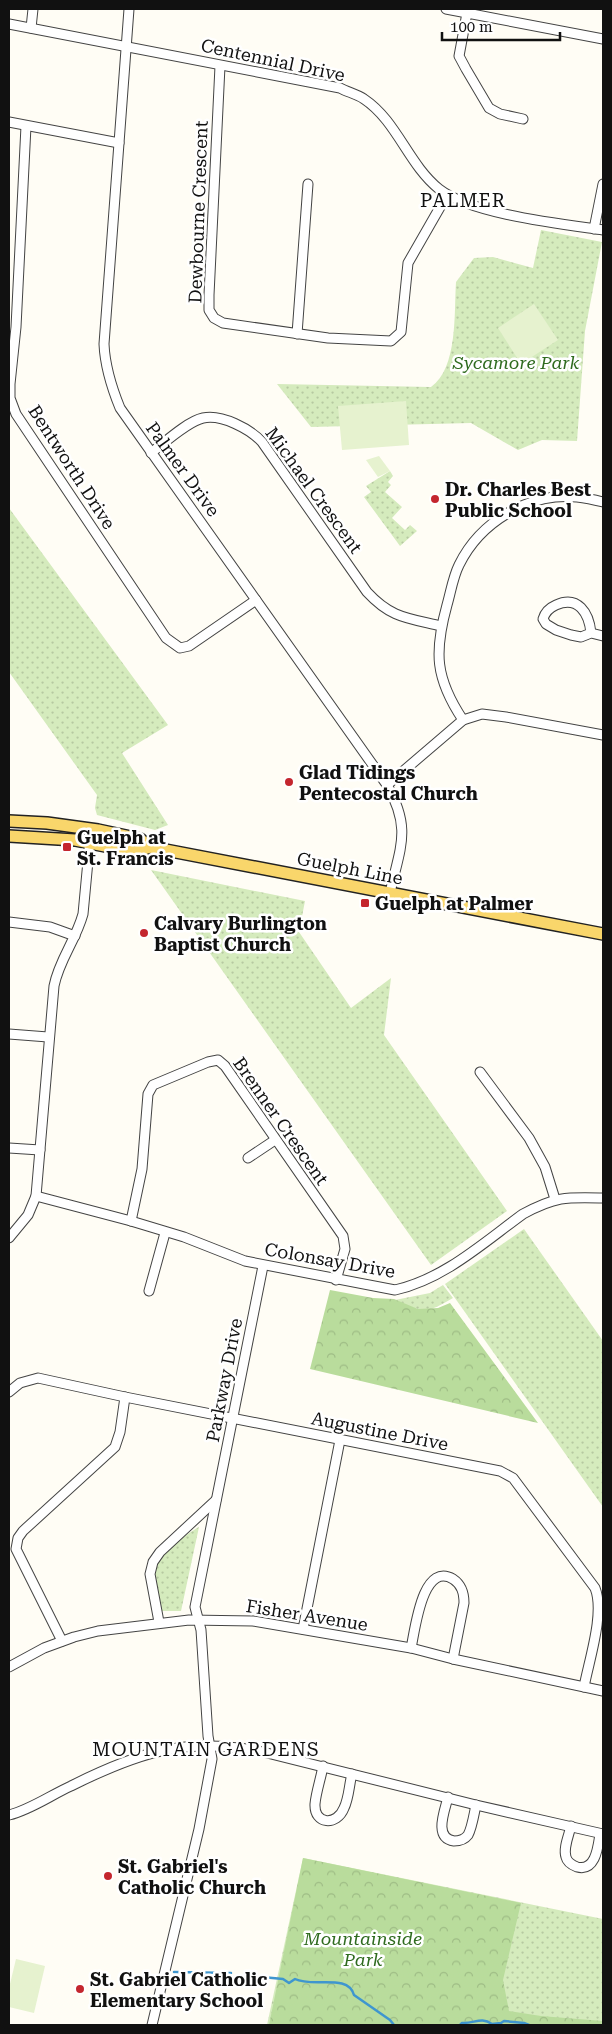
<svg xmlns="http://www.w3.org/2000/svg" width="612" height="2034" viewBox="0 0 612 2034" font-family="'Roboto Serif',serif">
	<defs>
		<pattern id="green-dots" width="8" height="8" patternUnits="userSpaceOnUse" patternTransform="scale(1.25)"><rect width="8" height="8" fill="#d5ebbd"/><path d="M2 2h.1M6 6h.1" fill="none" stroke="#b6c8a1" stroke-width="1.8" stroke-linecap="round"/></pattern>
		<pattern id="forest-crowns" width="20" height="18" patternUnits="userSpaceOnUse" patternTransform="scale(1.25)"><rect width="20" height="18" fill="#b9dc9c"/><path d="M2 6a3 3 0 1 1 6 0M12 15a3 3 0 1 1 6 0" fill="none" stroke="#9ebc85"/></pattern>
	</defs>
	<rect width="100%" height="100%" fill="#fffdf5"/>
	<g fill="url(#green-dots)">
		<path d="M541,230L602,242L585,331L577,441L542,440L518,450L471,423L311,427L277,384L431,387C458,368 454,313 456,282L474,258L493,257L533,268Z"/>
		<path d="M390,471L393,476L388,482L391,485L385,492L402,507L392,518L405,530L410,525L417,531L400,546L364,497L371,492L366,486Z"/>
		<path d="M9,508L168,725L122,753L168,825L155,830L97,815L95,808L97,795L9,672Z"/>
		<path d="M151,870L305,901L299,932L351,1008L391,978L384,1035L507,1211L431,1265Z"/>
		<path d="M524,1229L603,1341V1507L445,1284Z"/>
		<path d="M443,1285L453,1298C426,1314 424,1313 395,1300L430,1293Z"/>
		<path d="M199,1527L181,1611H161C159,1599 154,1585 154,1573C154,1559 187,1533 199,1527Z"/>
		<path d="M303,1858L603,1919V2025H267Z"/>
	</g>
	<g fill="url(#forest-crowns)">
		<path d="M330,1290L373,1298L394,1299L418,1309L438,1308L450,1303L538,1423L310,1369Z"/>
		<path d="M303,1858L521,1903L503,1980L509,2011L541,2016L603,2021V2025H269Z"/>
	</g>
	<g fill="#e6f2cf">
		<path d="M534,304L558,340L521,364L498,328Z"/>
		<path d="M406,401L409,445L342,450L338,406Z"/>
		<path d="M379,456L390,471L378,477L366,460Z"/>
		<path d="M16,1959L45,1966L34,2013L9,2007V1988Z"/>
	</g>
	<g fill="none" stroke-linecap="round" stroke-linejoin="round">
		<g stroke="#3f96cf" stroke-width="2.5">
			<path d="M174,1972L231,1973"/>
			<path d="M250,1976L283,1979L289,1983L295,1979C313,1988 348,1973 354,1995L390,2020L394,2025"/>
			<path d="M460,2025L462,2023C474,2024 481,2016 492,2024L501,2023L504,2021L524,2023L529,2025"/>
		</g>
		<defs>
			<g id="minor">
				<path d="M129,9L104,344C105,367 111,386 120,408L387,785C412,829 400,847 390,893"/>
				<path d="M446,9L603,39"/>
				<path d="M467,13L459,56L466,69L489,108L500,114L523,119"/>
				<path d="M9,24L340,88C347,92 357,94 364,99C397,121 408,164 439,189C471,214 561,224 603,230"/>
				<path d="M31,28L33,9"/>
				<path d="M220,66L209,295V310L214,318L223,323L328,338L391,341L401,332L408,263L447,195"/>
				<path d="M9,122L119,143"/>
				<path d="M26,126L16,327L10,384V398L16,414L166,638L180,648L189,646L256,600"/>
				<path d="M594,229L603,184"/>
				<path d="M297,334L308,184"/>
				<path d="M151,453C164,443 188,421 203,418C222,414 250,429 262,442L367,592C391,618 407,618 441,626"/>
				<path d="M591,633C589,613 578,595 556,605C549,608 545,612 543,619L546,624L556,630L571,635L581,637L591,633L603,636"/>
				<path d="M463,720C435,678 434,652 447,605C451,591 453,577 459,565C480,522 529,492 577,497C586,498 595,500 603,502"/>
				<path d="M387,785L463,720L482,714L506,717L603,735"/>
				<path d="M9,922L50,927L75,936"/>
				<path d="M9,1034L48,1037"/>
				<path d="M480,1072L529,1138L545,1167L555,1199"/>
				<path d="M9,1148L40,1150"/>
				<path d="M248,1158L275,1140"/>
				<path d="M36,1196L131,1221L184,1237L245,1261L395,1290C444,1279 483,1243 523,1214C556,1196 567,1197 603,1198"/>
				<path d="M131,1221L142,1169L148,1094L153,1085L208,1062L218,1060L225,1066L343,1236L345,1249L336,1280"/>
				<path d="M9,1238L28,1215L36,1196L54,986C59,960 76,940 83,914L91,829"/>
				<path d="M149,1291L165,1233"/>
				<path d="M9,1392L20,1383L38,1378L125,1397L500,1471L513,1478L595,1588C605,1613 589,1660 584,1687"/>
				<path d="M159,1622L150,1574L153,1562L160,1552L216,1500"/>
				<path d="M303,1629L340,1440"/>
				<path d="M62,1641L16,1549L18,1538L23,1531L115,1447L120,1432L125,1397"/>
				<path d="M411,1648C415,1631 422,1561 453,1579C462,1585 464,1593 464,1603L453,1659"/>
				<path d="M9,1667L44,1648L74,1637L98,1631L189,1620L253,1621L411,1648L453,1659L603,1691"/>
				<path d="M323,1766C321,1778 316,1792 315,1804C314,1825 337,1826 344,1808C349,1798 349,1785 352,1774"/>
				<path d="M448,1797C445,1810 433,1838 454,1841C459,1841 465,1839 468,1835C472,1828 474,1814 476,1805"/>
				<path d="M9,1815C30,1810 51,1795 71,1786C139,1752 187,1736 263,1752L476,1805L603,1834"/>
				<path d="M571,1826C569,1835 563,1848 566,1857C567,1862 572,1865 577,1867C596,1872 598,1846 600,1834"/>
				<path d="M152,2025L199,1829L212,1759L208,1736L201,1630L195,1607L263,1266"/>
			</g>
			<g id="major">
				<path d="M9,821L47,823L98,830L140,839L150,847"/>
				<path d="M9,836L75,840L135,852L150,847L603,934"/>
			</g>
		</defs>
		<use href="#minor" stroke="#444" stroke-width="11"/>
		<use href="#major" stroke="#222" stroke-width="14"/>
		<use href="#minor" stroke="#fff" stroke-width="9"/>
		<use href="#major" stroke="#f9d66b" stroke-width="11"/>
	</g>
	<g fill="#c4262e" stroke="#fff" stroke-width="2">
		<circle cx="435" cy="499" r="5"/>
		<circle cx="289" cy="782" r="5"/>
		<rect x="62" y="842" width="10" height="10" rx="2.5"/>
		<rect x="360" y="898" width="10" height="10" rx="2.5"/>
		<circle cx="144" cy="933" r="5"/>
		<circle cx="108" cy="1876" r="5"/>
		<circle cx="80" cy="1989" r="5"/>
	</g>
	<g text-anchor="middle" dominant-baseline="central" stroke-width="5" stroke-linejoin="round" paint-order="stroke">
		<g font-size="18" fill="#111" stroke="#fff">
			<text transform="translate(273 60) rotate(12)">Centennial Drive</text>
			<text transform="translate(198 212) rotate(-88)">Dewbourne Crescent</text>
			<text transform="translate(72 467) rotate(57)">Bentworth Drive</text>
			<text transform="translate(183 469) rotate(54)">Palmer Drive</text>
			<text transform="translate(314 490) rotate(54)">Michael Crescent</text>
			<text transform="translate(350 868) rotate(11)">Guelph Line</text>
			<text transform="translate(281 1121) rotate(55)">Brenner Crescent</text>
			<text transform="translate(330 1260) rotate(10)">Colonsay Drive</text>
			<text transform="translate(224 1380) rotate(-79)">Parkway Drive</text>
			<text transform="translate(380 1431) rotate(11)">Augustine Drive</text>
			<text transform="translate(307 1615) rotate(9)">Fisher Avenue</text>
		</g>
		<g font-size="18" font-style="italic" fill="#2f6b1f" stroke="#fff">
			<text x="516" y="362">Sycamore Park</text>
			<text x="363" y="1938">Mountainside<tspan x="363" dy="21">Park</tspan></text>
		</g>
		<g font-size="18" font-weight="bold" fill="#111" stroke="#fff" text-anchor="start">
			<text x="445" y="489">Dr. Charles Best<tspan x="445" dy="21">Public School</tspan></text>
			<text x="299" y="772">Glad Tidings<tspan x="299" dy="21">Pentecostal Church</tspan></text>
			<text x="77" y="837">Guelph at<tspan x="77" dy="21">St. Francis</tspan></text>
			<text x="375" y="903">Guelph at Palmer</text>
			<text x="154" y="923">Calvary Burlington<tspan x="154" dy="21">Baptist Church</tspan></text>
			<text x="118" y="1866">St. Gabriel's<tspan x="118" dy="21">Catholic Church</tspan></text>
			<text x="90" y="1979">St. Gabriel Catholic<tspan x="90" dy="21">Elementary School</tspan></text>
		</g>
		<g font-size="19" letter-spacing="1" fill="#111" stroke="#fff">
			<text x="463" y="200">PALMER</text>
			<text x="206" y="1749">MOUNTAIN GARDENS</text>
		</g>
	</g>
	<rect width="612" height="2034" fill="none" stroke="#111111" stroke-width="20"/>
	<path d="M442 32v8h118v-8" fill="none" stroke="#111111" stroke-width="2.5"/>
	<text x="450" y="32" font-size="15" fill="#111111" stroke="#ffffff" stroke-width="4" paint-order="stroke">100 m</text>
</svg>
